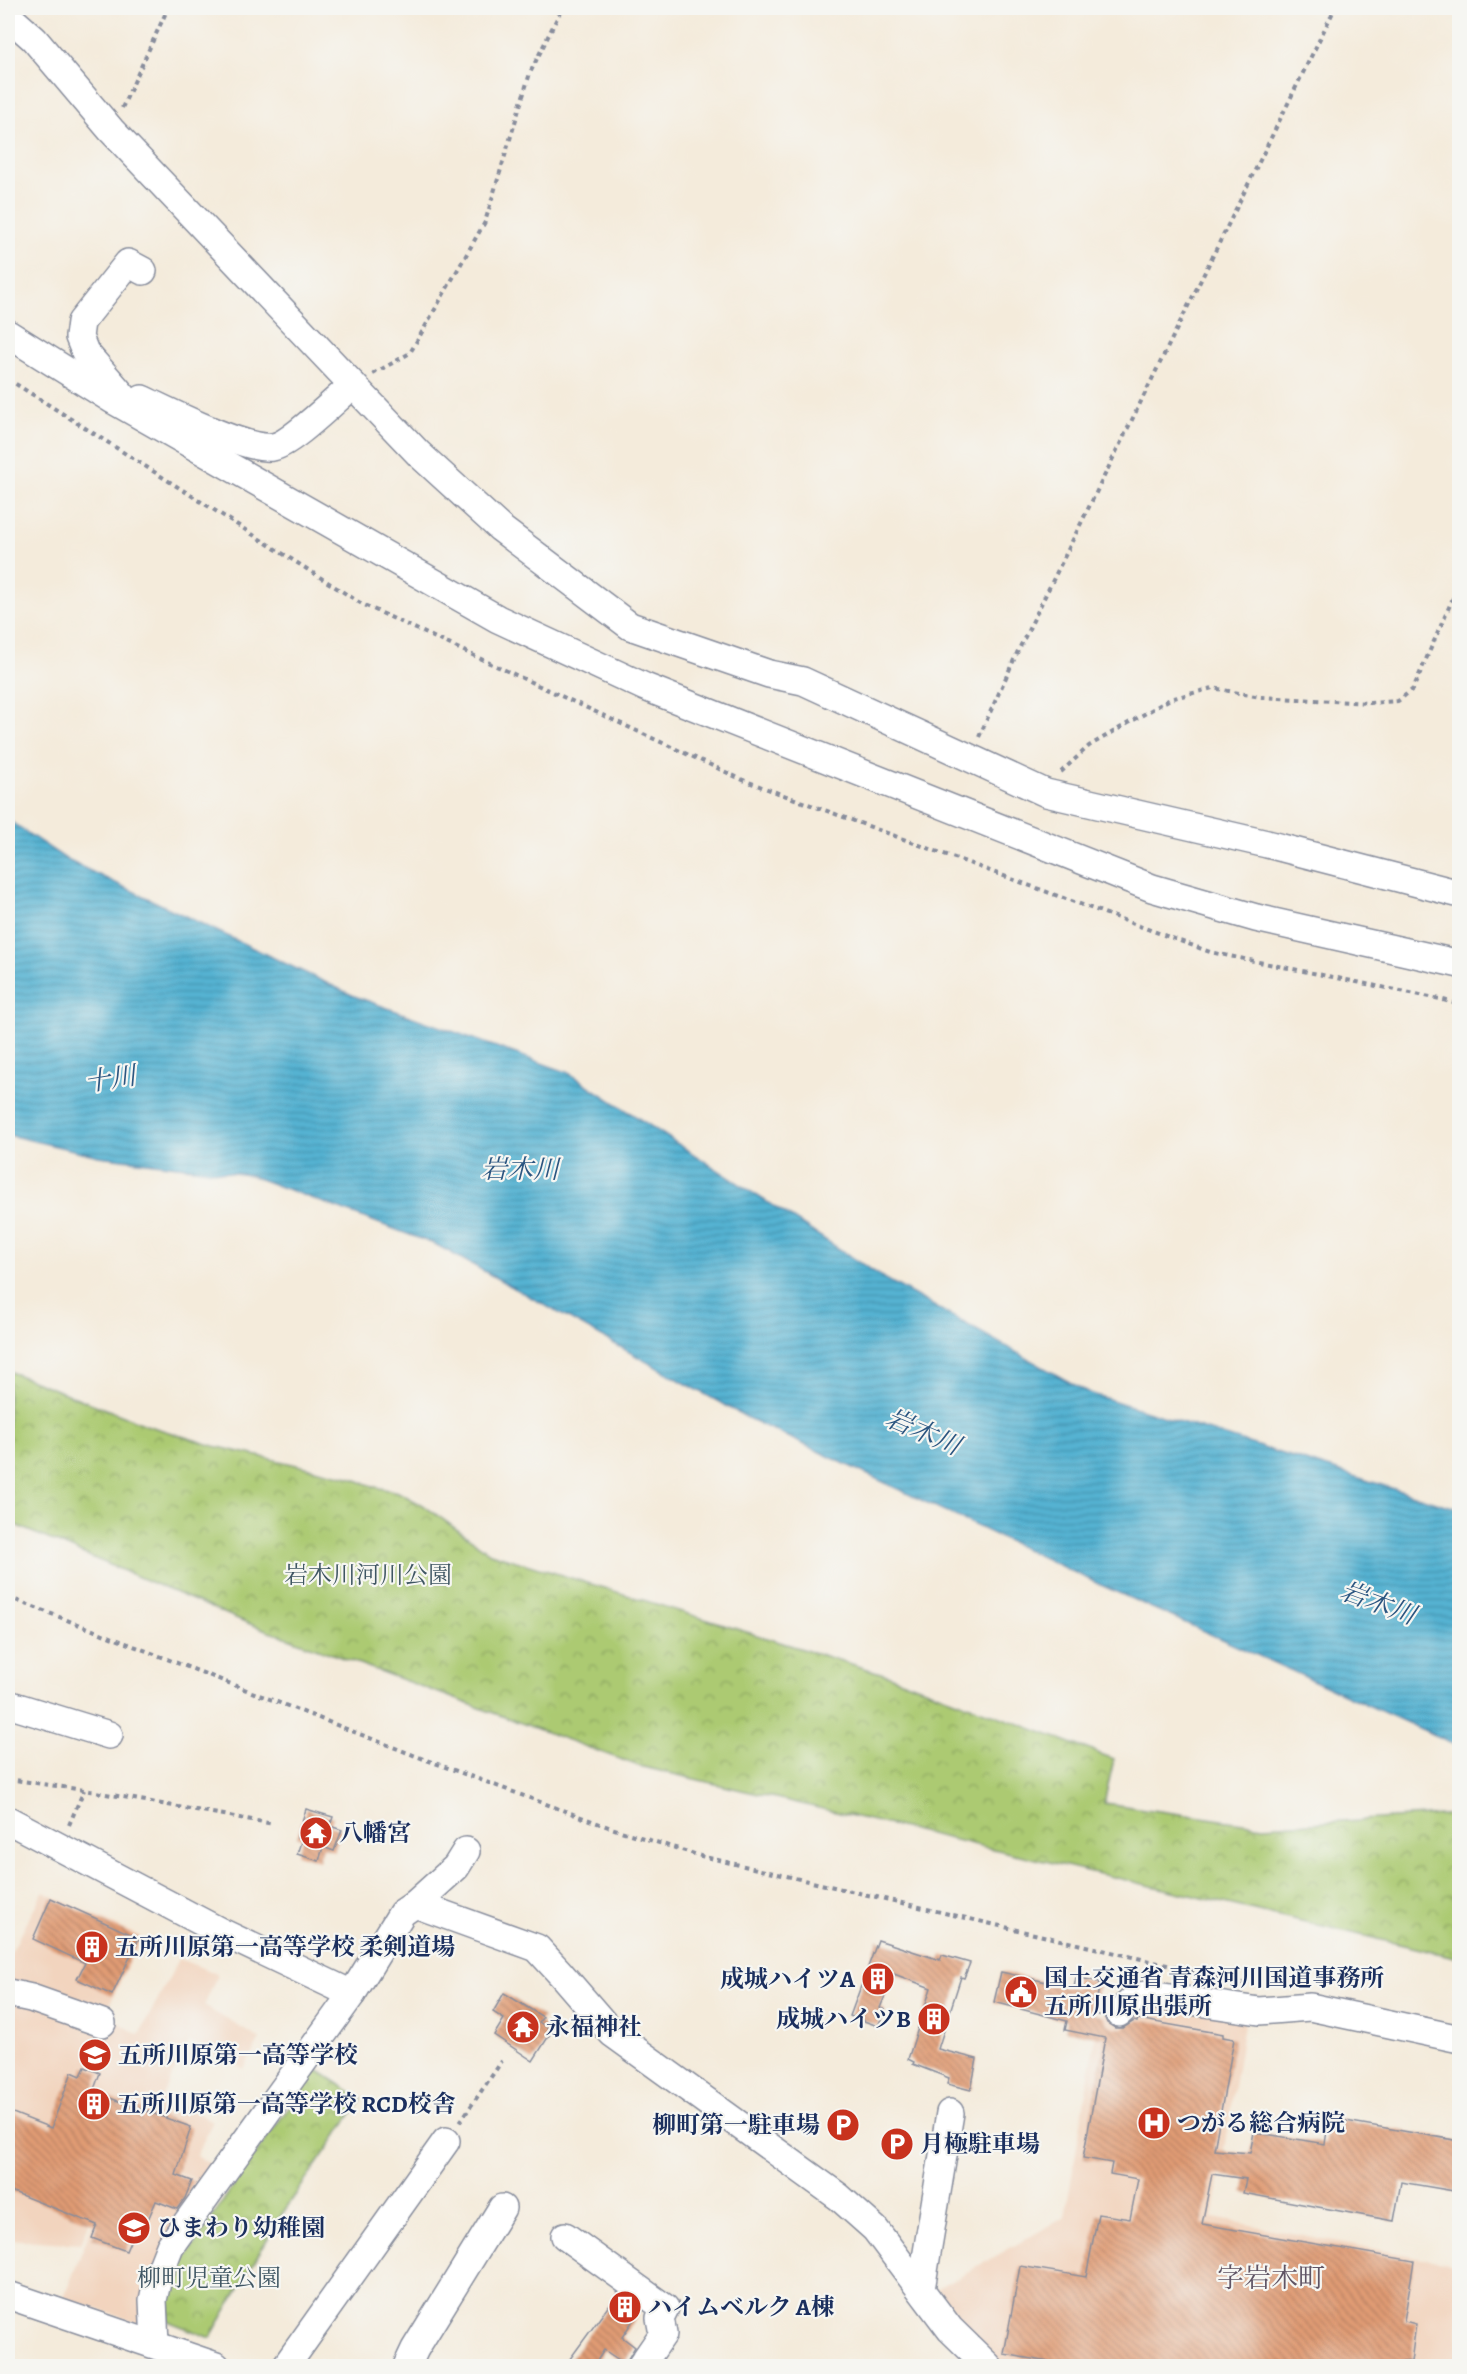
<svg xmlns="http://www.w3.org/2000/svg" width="1467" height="2374" viewBox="0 0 1467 2374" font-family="Alegreya,'Noto Serif JP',serif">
	<defs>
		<pattern id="park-crowns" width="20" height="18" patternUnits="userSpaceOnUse" patternTransform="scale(1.5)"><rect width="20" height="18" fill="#acca72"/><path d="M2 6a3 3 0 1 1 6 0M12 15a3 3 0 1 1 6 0" fill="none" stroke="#8ba461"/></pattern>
		<pattern id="water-rules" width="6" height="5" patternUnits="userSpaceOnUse" patternTransform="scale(1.5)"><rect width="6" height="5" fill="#54b2d2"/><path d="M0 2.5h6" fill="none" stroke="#4591ae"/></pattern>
		<pattern id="building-back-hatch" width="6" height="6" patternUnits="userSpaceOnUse" patternTransform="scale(1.5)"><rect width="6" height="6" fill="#e09b73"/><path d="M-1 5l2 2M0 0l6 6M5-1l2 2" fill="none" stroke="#b57f62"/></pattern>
	</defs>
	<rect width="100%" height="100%" fill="#f6f6f2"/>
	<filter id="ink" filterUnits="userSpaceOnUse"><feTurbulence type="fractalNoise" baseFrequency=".0167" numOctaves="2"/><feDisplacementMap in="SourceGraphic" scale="12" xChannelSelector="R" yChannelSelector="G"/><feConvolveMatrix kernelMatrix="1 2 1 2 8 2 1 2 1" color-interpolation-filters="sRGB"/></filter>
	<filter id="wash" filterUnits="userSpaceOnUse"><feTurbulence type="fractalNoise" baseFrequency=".008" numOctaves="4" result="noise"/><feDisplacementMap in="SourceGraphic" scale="24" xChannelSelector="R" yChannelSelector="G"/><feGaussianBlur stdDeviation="1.35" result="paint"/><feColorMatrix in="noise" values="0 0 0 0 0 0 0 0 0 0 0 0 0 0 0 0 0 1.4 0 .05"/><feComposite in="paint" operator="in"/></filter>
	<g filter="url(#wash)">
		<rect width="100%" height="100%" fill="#f4ebdb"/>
		<g fill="#f2d4be">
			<path d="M43,1892L141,1937L105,2014L139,2035L179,1959L218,1974L204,2006L260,2039L244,2069L189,2041L162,2097L213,2121L196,2156L214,2166L203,2182L117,2149L81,2244L8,2239V1958Z"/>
			<path d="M1116,1994L1245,2018L1213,2218L1459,2265V2366H1007L979,2342L937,2289L1065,2217L1097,2028Z"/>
			<path d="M120,2152L202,2183L141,2324L64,2298Z"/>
		</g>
		<g fill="url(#park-crowns)" stroke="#647c68" stroke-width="1.5">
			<path d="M8,1371L149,1426L214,1446L349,1477L375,1487L398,1492L424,1506L490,1553L887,1675L1114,1759L1104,1803L1263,1826L1459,1814V1958L639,1766L250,1624L8,1522Z"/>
			<path d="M316,2069L362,2099L280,2217L210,2338L168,2321L169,2300L175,2274L237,2180Z"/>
		</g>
		<path fill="url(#water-rules)" stroke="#387098" stroke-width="1.5" d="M8,820L69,861L354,996L569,1073L882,1277L1089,1393L1445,1505L1459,1508V1746L1101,1585L748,1418L437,1245L249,1175L99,1156L8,1135Z"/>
		<g id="blocks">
			<g fill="url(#building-back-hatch)">
				<path d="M306,1809L333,1817L330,1826L342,1830L334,1851L323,1847L319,1861L297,1854L302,1839L297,1837Z"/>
				<path d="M51,1898L139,1938L112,1995L77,1979L85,1963L33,1939Z"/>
				<path d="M878,1940L940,1960L942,1955L970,1963L964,1978L961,1977L938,2049L977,2059L971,2090L947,2084L949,2078L913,2064L914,2062L908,2059L931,1988L894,1974L880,2008L885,2010L878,2026L850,2016Z"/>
				<path d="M1001,1972L1074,1988L1076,1977L1100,1982L1094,2014L1104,2016L1107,2023L1115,2028H1123L1134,2021L1137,2022L1138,2019L1223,2034V2037L1234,2039L1214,2150L1250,2153L1254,2132L1325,2144L1329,2118L1460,2141V2192L1401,2182L1394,2221L1243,2193L1246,2179L1212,2174L1202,2224L1414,2261L1404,2321L1416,2324L1411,2362L1403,2361L1401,2367H1077L1004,2354L1020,2266L1086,2277L1098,2214L1130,2219L1138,2179L1110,2174L1112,2163L1083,2158L1105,2038L1065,2030L1067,2021L994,2002Z"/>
				<path d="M504,1993L543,2017L539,2022L552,2031L533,2061L494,2035L504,2019L493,2012Z"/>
				<path d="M85,2067L100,2073L93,2092L191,2127L176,2175L192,2181L185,2198L177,2209L156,2201L147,2222L140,2218L126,2251L92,2238L97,2225L8,2190V2111L51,2128L72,2072L81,2076Z"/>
				<path d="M618,2293L640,2310L622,2337L635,2347L625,2364L604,2350L593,2367H564Z"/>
			</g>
		</g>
	</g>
	<g filter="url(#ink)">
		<use href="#blocks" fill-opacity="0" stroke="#888d9c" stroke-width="1.5"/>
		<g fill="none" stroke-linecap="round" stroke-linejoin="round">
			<defs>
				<g id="minor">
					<path d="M8,16L34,39L111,130L353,385L419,454L500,528L630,626L769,674L803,681L1046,793L1267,844L1460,894"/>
					<path d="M8,334L113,400L498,619L645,687L1152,888L1256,918L1460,964"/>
					<path d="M123,396L85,352L79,337L81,322L128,263L143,271"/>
					<path d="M142,399C170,412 244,450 272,447C289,446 337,398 353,385"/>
					<path d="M8,1704L109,1735"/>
					<path d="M8,1820L219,1931L352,1994"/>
					<path d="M415,1904L456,1867L466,1851"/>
					<path d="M8,1993L31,1998L102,2023"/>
					<path d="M1119,2013L1137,1996L1150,1995L1259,2011L1310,2007L1460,2039"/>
					<path d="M565,2236L665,2308L660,2318L663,2334L641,2366"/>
					<path d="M921,2289L950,2113"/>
					<path d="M8,2295L216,2366"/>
					<path d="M155,2344L153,2300L159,2274L170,2246L352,1994L402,1913L415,1904L537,1948L561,1974L612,2033L839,2197L875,2229L950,2329L988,2366"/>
					<path d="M286,2366L446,2141"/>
					<path d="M407,2366L415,2349L502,2208"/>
				</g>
			</defs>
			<use href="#minor" stroke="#888d9c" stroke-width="30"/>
			<g stroke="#888d9c" stroke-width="4" stroke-dasharray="4.5 4.5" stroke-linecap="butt">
				<path d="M122,108L168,8"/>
				<path d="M373,374L410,353L485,222L530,73L562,8"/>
				<path d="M8,379L362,604L743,780L1210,952L1440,999L1460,1005"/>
				<path d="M979,737L1017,653L1335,8"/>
				<path d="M1061,772L1089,746L1170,699L1213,688L1260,697L1370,703L1398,701L1413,689L1460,582"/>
				<path d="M8,1597L421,1758L611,1828L701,1856L1244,1983"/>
				<path d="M8,1779L84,1790L274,1824"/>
				<path d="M69,1825L84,1790"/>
				<path d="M460,2122L502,2061"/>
			</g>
			<use href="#minor" stroke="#fff" stroke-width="27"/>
		</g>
	</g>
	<defs>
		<symbol id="temple-disc" viewBox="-11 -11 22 22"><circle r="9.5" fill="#c8321e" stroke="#f6f6f2"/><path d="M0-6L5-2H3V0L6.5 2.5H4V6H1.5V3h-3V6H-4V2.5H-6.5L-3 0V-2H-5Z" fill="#fff"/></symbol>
		<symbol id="building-disc" viewBox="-11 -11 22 22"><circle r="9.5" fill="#c8321e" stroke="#f6f6f2"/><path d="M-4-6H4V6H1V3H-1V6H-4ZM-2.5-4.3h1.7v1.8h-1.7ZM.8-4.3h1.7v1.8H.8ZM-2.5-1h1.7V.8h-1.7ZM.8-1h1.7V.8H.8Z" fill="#fff"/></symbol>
		<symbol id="civic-disc" viewBox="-11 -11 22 22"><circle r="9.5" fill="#c8321e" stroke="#f6f6f2"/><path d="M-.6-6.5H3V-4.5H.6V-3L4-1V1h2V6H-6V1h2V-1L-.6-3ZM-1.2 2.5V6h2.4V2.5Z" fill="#fff"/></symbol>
		<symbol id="school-disc" viewBox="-11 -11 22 22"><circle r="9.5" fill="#c8321e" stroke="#f6f6f2"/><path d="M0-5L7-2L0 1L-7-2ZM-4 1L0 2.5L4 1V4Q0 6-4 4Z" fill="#fff"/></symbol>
		<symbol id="hospital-disc" viewBox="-11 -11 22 22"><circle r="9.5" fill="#c8321e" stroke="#f6f6f2"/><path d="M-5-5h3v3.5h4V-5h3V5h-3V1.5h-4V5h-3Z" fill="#fff"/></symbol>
		<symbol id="parking-disc" viewBox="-11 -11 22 22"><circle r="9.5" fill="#c8321e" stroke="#f6f6f2"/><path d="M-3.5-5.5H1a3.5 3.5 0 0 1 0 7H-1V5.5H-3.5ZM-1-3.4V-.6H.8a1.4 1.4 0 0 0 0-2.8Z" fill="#fff"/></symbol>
	</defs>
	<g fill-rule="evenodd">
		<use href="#temple-disc" x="297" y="1814" width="38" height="38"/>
		<use href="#building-disc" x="73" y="1928" width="38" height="38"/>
		<use href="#building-disc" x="859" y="1960" width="38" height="38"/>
		<use href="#civic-disc" x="1002" y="1973" width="38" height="38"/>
		<use href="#building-disc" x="915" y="2000" width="38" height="38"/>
		<use href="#temple-disc" x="504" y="2008" width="38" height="38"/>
		<use href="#school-disc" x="76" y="2036" width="38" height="38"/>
		<use href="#building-disc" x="75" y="2085" width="38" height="38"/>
		<use href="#hospital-disc" x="1135" y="2104" width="38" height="38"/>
		<use href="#parking-disc" x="824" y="2106" width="38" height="38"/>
		<use href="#parking-disc" x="878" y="2125" width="38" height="38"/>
		<use href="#school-disc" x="115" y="2209" width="38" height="38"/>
		<use href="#building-disc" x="606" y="2288" width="38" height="38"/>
	</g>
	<g text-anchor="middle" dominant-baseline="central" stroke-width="4.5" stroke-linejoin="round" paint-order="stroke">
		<g font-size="24" fill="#3f5663" stroke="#f6f6f2">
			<text x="368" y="1575">岩木川河川公園</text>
			<text x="209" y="2278">柳町児童公園</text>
		</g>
		<g font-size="24" font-weight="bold" fill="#1b2f5e" stroke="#f6f6f2" text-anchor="start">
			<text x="339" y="1833">八幡宮</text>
			<text x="115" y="1947">五所川原第一高等学校 柔剣道場</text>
			<text x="1044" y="1978">国土交通省 青森河川国道事務所<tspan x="1044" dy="28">五所川原出張所</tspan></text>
			<text x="855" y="1979" text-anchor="end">成城ハイツA</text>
			<text x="911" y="2019" text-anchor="end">成城ハイツB</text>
			<text x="546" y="2027">永福神社</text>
			<text x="118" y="2055">五所川原第一高等学校</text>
			<text x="117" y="2104">五所川原第一高等学校 RCD校舎</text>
			<text x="1177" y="2123">つがる総合病院</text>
			<text x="820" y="2125" text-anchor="end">柳町第一駐車場</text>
			<text x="920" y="2144">月極駐車場</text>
			<text x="157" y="2228">ひまわり幼稚園</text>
			<text x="648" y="2307">ハイムベルク A棟</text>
		</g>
		<g font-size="26" font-style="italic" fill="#2c5681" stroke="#f6f6f2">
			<text transform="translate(110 1079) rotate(-9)">十川</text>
			<text x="520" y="1169">岩木川</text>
			<text transform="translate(923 1432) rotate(23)">岩木川</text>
			<text transform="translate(1378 1603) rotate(20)">岩木川</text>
		</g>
		<g font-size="27" fill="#605565" stroke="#f6f6f2">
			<text x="1271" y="2278">字岩木町</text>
		</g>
	</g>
	<rect width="1467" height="2374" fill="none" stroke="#f6f6f2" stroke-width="30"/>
</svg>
